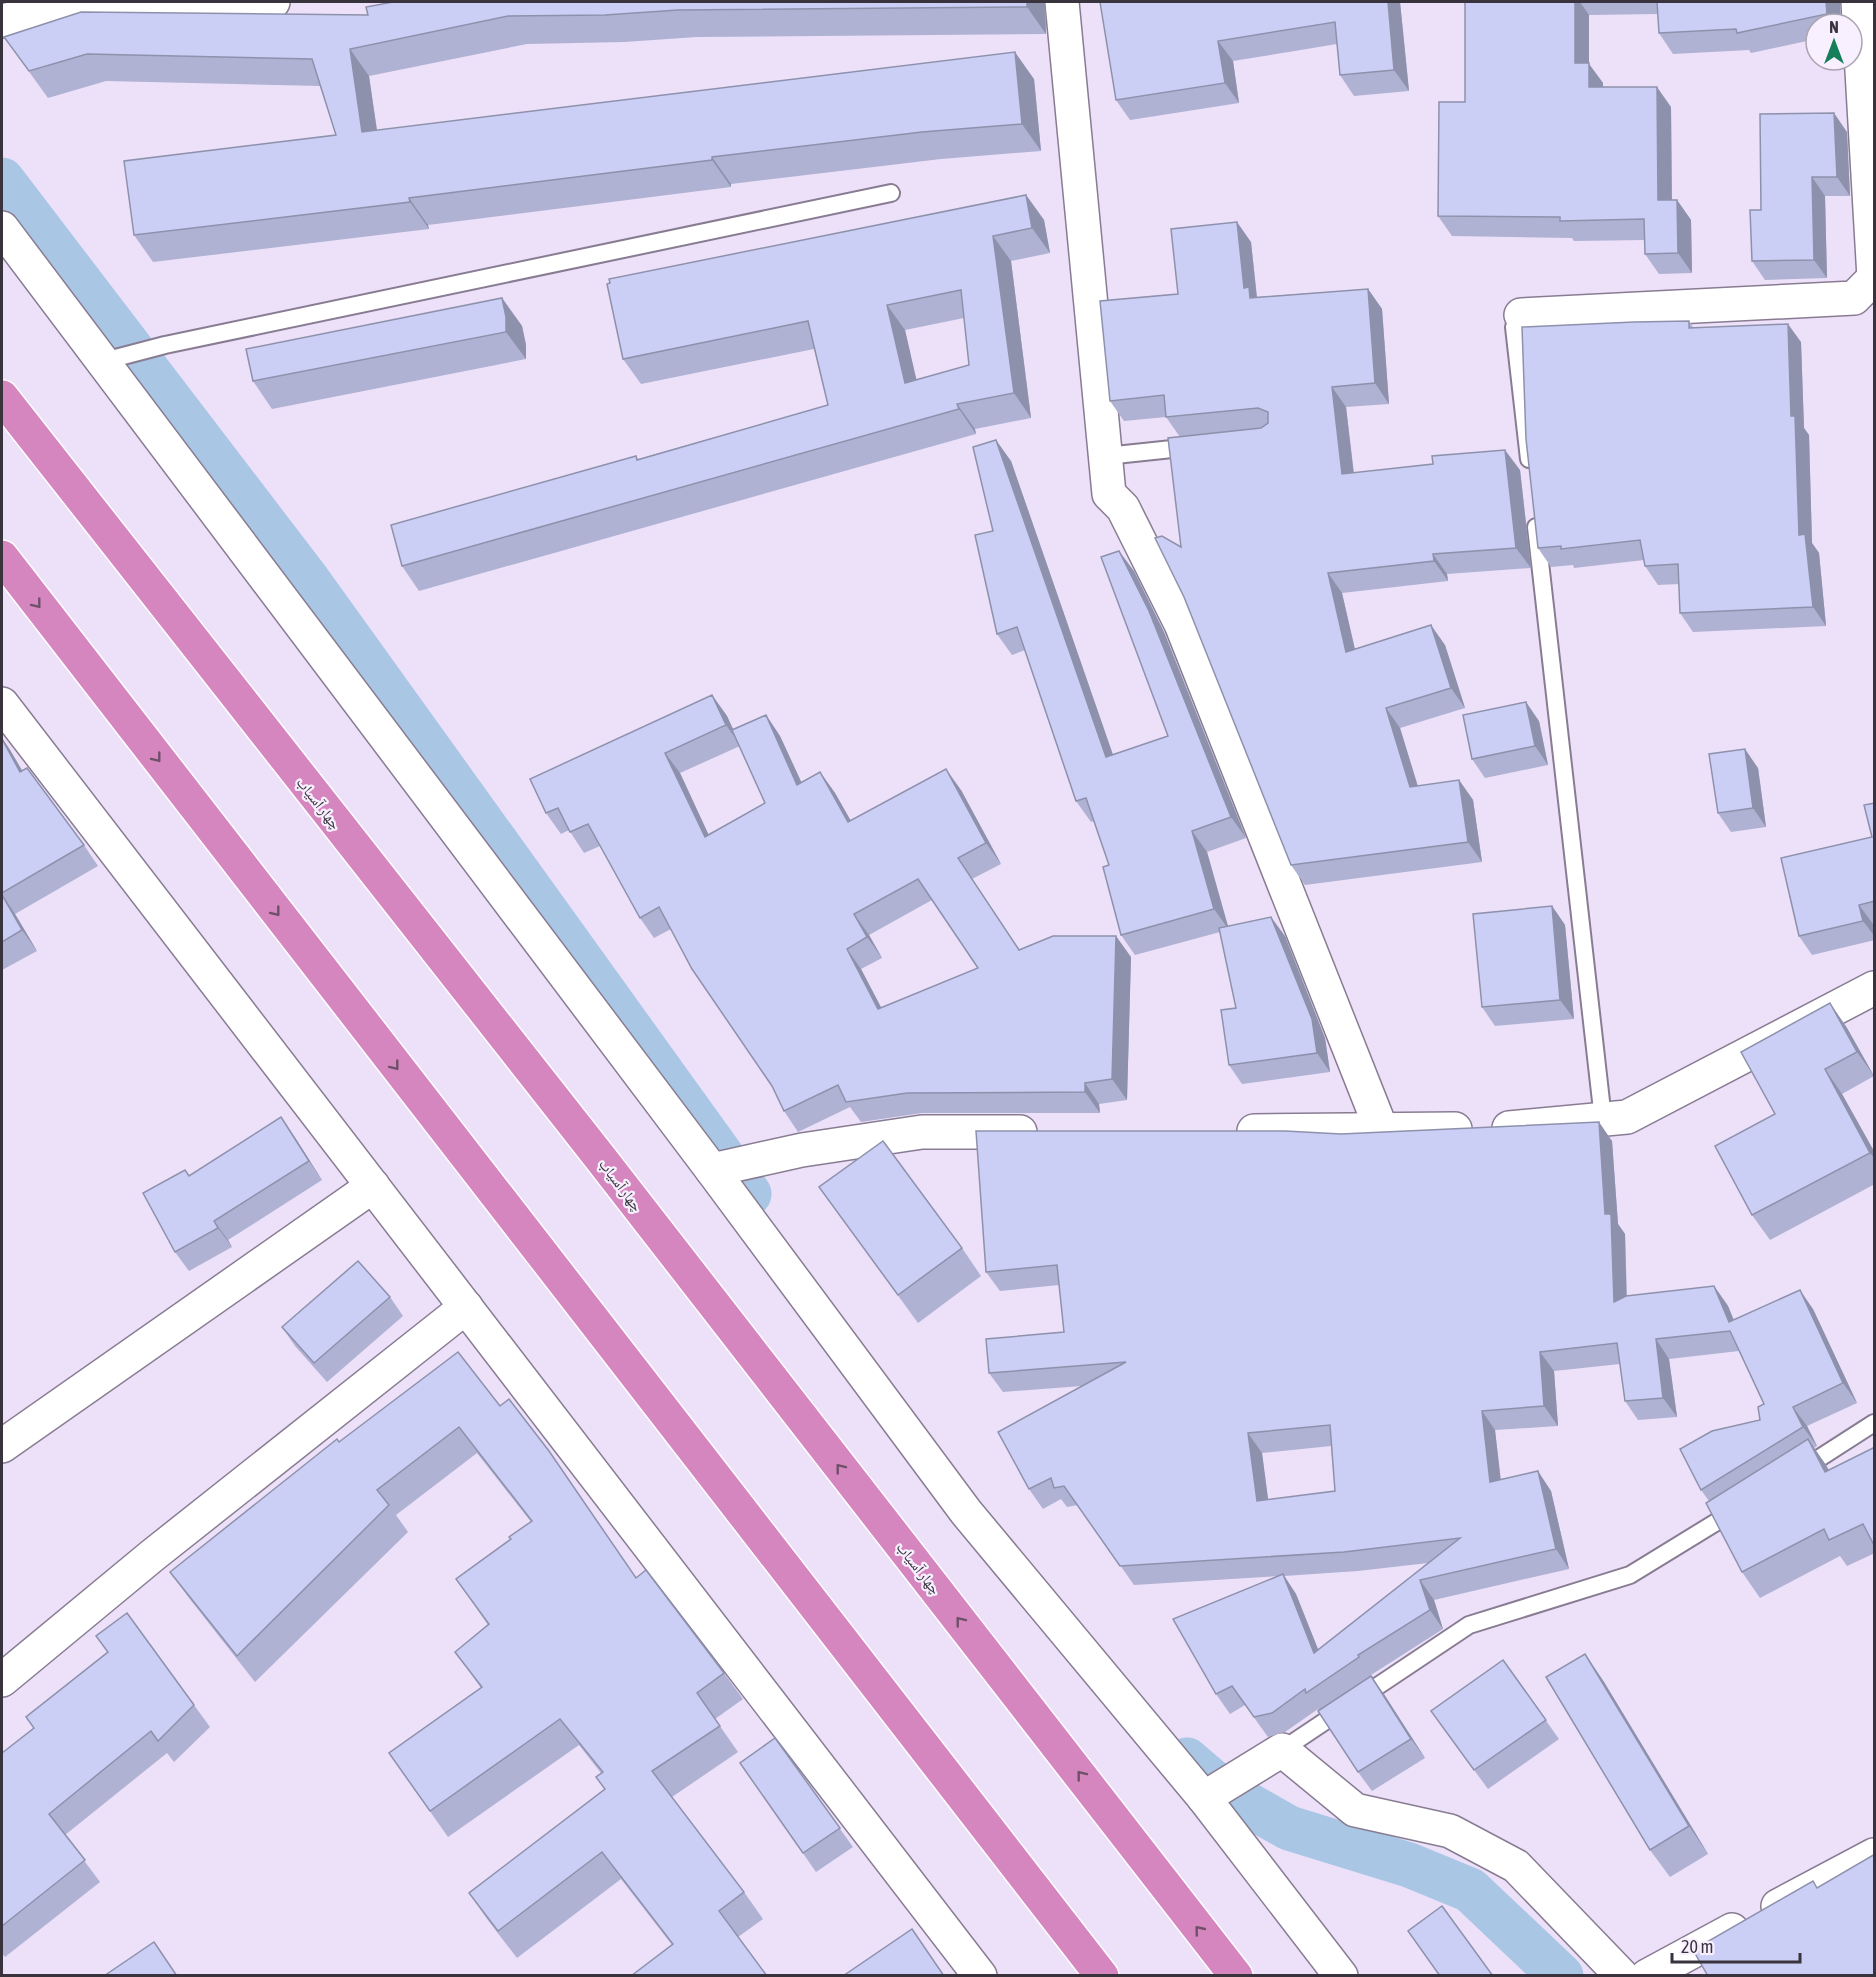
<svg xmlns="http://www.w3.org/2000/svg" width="1876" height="1977" viewBox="0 0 1876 1977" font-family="'Asap Condensed','Noto Naskh Arabic',sans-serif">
	<rect width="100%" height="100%" fill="#ede0f9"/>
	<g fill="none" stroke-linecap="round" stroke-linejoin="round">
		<g stroke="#aac6e5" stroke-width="45">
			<path d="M2,180L306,578L749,1194"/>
			<path d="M1187,1760L1222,1790L1289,1828L1409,1865L1470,1890L1561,1976"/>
		</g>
		<defs>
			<g id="service">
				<path d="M1521,315L1514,327L1529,459"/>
				<path d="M104,361L165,345L891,193"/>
				<path d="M1106,456L1191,447"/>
				<path d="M1536,527L1603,1119"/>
				<path d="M1804,1468L1874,1423"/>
				<path d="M1282,1750L1469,1625L1630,1575L1736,1510"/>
			</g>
			<g id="minor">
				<path d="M1062,2L1109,494L1123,508L1181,624L1382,1131"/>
				<path d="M1858,2L1874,278"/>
				<path d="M2,21L86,2H273"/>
				<path d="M1521,315L1854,298L1874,278"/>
				<path d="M1509,1128L1627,1117L1874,988"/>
				<path d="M1254,1131L1455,1129"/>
				<path d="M712,1170L802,1150L922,1132H1020"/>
				<path d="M2,1446L373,1186"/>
				<path d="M2,1680L153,1555L466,1307"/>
				<path d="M1204,1798L1282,1750L1355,1810L1450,1831L1516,1866L1622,1976"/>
				<path d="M1778,1906L1874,1855"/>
				<path d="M1647,1976L1732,1930"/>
			</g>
			<g id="tertiary">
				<path d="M2,228L712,1170L966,1512L1204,1798L1341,1976"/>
				<path d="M2,704L980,1976"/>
			</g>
			<g id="trunk">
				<path d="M2,397L598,1155L1236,1976"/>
				<path d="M2,557L1102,1976"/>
			</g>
		</defs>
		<use href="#service" stroke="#887c92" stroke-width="20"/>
		<use href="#minor" stroke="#887c92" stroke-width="36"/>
		<use href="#tertiary" stroke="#887c92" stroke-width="36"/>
		<use href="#trunk" stroke="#fff" stroke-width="36"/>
		<use href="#service" stroke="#fff" stroke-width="16"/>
		<use href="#minor" stroke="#fff" stroke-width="33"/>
		<use href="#tertiary" stroke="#fff" stroke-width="33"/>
		<use href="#trunk" stroke="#d686bf" stroke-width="33"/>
	</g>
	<g fill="#afb2d3" fill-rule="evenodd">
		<path d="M1045,2L1046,34L697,37L624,42L527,44L369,76L377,130L1034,79L1041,151L941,159L731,184V187L428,225L429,229L153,262L134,235L336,135L320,86L106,81L48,98L4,37L368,15Z"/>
		<path d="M1100,2H1400L1409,91L1354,96L1340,75L1337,44L1233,61L1239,103L1130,120L1116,100Z"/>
		<path d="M1465,2H1840L1841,24H1816V39L1751,53L1749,50L1673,54L1659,33L1658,14L1589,15V64L1603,83V87L1671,107L1672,200H1677L1691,220L1692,273L1659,274L1645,254V240L1574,241L1572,238L1452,236L1438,216L1465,102Z"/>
		<path d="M1847,132L1850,196H1825L1827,278L1765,280L1752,261L1761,210Z"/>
		<path d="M1026,195L1044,220L1050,253L1011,261L1031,418L975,429L976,434L419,591L402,566L636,456L638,459L828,405L814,349L641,384L623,359ZM964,318L969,365L916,380L905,330Z"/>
		<path d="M1251,242L1257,297L1368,289L1382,309L1389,404L1346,407L1354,473L1520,470L1531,568L1447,574L1448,581L1342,593L1355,649L1445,645L1465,708L1400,728L1418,786L1459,780L1473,800L1482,862L1305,885L1291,865L1181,547L1180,437L1166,417L1124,421L1110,401L1178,294Z"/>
		<path d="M502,298L522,326L526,345V359L272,409L253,381Z"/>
		<path d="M1689,321L1693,327L1801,342L1804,428L1809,435L1812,543L1819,553L1826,626L1693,632L1680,613L1679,584L1658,585L1645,566L1644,560L1574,568L1573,565L1551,567L1538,548Z"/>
		<path d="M1011,461L1113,755L1168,736L1134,571L1164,632L1246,838L1207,852L1228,926L1285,936L1325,1038L1330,1072L1242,1084L1229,1065L1236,1008L1220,932L1135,955L1121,935L1109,865L1094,821L1091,822L1076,801L1025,650L1012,655L997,634L993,531Z"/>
		<path d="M712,695L727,716L733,730L766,715L780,736L801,782L820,772L835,793L850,820L961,790L1001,864L972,879L1020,950L1131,957L1127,1100L1099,1104L1100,1113H922L861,1122L850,1107L798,1132L784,1111L772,1086L671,929L654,938L640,918L600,846L584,853L569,830L561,834L546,813ZM740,746L765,803L708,834L680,773ZM932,900L978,968L881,1008L861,969L882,958L869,935Z"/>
		<path d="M1539,721L1548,765L1485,778L1472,759Z"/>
		<path d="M2,738L10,750L22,771L84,845L98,866L15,914L37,951L2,970Z"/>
		<path d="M1758,768L1766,827L1731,832L1718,813Z"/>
		<path d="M1875,803V923L1873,924L1875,932V940L1812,955L1799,936L1872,837Z"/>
		<path d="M1552,906L1565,925L1574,1019L1495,1026L1482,1007Z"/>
		<path d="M1830,1003L1847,1028L1874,1076L1842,1094L1875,1153V1184L1770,1240L1752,1215L1775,1114Z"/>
		<path d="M1341,1134L1612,1141L1618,1224L1625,1234L1627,1296L1714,1286L1728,1306L1734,1320L1813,1309L1857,1403L1807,1426L1817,1446L1814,1448L1829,1470L1875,1447V1553L1847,1566L1840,1556L1760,1598L1742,1572L1709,1501L1701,1490L1760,1420L1764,1404L1739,1351L1669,1359L1677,1417L1638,1420L1625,1401L1620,1364L1554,1371L1558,1426L1495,1430L1501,1480L1551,1491L1569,1569L1434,1600L1443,1629L1371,1675L1373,1677H1372L1425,1758L1372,1791L1358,1772L1318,1709L1285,1732L1268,1737L1245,1705L1230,1714L1216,1694L1278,1576L1134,1585L1078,1505L1067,1507L1061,1499L1043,1509L1029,1489L1082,1386L1003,1392L989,1373L1064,1332L1059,1285L1000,1291L986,1272ZM1331,1446L1335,1491L1268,1500L1262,1453ZM1428,1563L1318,1649L1296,1594L1284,1576L1358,1571Z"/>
		<path d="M294,1136L322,1180L228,1240L232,1247L189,1271L175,1252L185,1170L189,1175Z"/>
		<path d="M819,1187L962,1248L981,1276L918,1323Z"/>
		<path d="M390,1297L403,1316L327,1382L295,1346L282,1327Z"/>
		<path d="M500,1406L636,1577L724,1673L743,1699L715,1719L738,1752L672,1797L744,1892L763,1919L738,1937L672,1945L621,1879L517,1958L487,1919L469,1893L605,1790L596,1777L601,1773L579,1745L448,1837L389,1753L481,1688L455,1652L488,1625L456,1579L511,1539L531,1522L477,1453L396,1515L408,1532L255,1682L189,1598L170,1572L339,1442Z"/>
		<path d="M96,1636L194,1705L210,1727L174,1762L167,1753L65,1835L100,1882L5,1957L2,1953V1753L34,1728L26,1717L107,1652Z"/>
		<path d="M1585,1654L1604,1682L1708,1854L1670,1877L1650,1850Z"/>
		<path d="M1503,1660L1559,1739L1488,1789L1431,1711Z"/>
		<path d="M775,1738L853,1847L816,1872L740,1763Z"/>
	</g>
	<g fill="#8e91ac">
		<path d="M1027,2H1045L1046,34L1027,7Z"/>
		<path d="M1388,2H1400L1409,91L1394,70Z"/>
		<path d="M1575,2H1580L1589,15V64L1603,83V107L1589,87L1575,63Z"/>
		<path d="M1826,2H1840L1841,24H1834L1827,14Z"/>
		<path d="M1218,41L1233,61L1239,103L1225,83Z"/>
		<path d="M350,49L369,76L381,159L362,132Z"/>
		<path d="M1015,52L1034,79L1041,151L1022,124Z"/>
		<path d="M1657,87L1671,107L1672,220L1658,200Z"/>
		<path d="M1834,113L1847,132L1850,196L1837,177Z"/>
		<path d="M712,157L731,184V187L712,160Z"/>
		<path d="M1812,177L1825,196L1827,278L1814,260Z"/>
		<path d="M1026,195L1044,220L1050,253L1032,228Z"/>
		<path d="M409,198L428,225L429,229L410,202Z"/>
		<path d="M1677,200L1691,220L1692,273L1678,253Z"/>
		<path d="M1237,222L1251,242L1257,299L1264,318L1244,288Z"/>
		<path d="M993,236L1011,261L1031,418L1014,393Z"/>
		<path d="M1368,289L1382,309L1389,404L1375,383Z"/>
		<path d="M502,298L522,326L526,345V359L506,332Z"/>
		<path d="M887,305L905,330L923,408L905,383Z"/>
		<path d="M1788,324L1801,342L1804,428L1809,435L1812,543L1819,553L1826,626L1813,607L1799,535L1791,416Z"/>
		<path d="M1332,387L1346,407L1356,494L1342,474Z"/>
		<path d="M957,404L975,429L976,434L959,409Z"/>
		<path d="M996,440L1011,461L1121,778L1106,757Z"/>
		<path d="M1505,450L1520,470L1531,568L1516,548Z"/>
		<path d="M1119,551L1134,571L1164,632L1246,838L1231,817Z"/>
		<path d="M1433,554L1447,574L1448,581L1434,561Z"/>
		<path d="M1328,573L1342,593L1360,672L1346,652Z"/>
		<path d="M1431,625L1445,645L1465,708L1451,688Z"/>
		<path d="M712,695L727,716L741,746L726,725Z"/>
		<path d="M1526,702L1539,721L1548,765L1535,746Z"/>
		<path d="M1386,708L1400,728L1424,807L1410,787Z"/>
		<path d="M766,715L780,736L812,805L797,785Z"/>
		<path d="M2,738L10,750L35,792L20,772L2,739Z"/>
		<path d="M1745,749L1758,768L1766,827L1753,808Z"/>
		<path d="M665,753L680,773L719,857L705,837Z"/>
		<path d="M946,769L961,790L1001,864L986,843Z"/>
		<path d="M820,772L835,793L863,842L848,822Z"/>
		<path d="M1459,780L1473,800L1482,862L1468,842Z"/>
		<path d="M1192,831L1207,852L1229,930L1214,909Z"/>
		<path d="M2,894L15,914L37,951L22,930Z"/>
		<path d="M1859,905L1873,924L1875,937L1863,921Z"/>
		<path d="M1552,906L1565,925L1574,1019L1560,1000Z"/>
		<path d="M854,914L869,935L882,958L867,937Z"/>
		<path d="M1271,917L1285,936L1325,1038L1330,1072L1317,1053Z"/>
		<path d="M1116,936L1131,957L1127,1100L1112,1079Z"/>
		<path d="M847,949L861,969L893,1030L878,1009Z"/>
		<path d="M1830,1003L1847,1028L1874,1076L1857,1052Z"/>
		<path d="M1825,1069L1842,1094L1875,1153V1159L1870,1153Z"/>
		<path d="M1085,1083L1099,1104L1100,1113L1085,1092Z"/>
		<path d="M281,1117L294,1136L322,1180L309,1161Z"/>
		<path d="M1599,1122L1612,1141L1618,1224L1625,1234L1627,1321L1614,1302L1605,1214Z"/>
		<path d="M214,1221L228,1240L232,1247L218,1228Z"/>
		<path d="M1714,1286L1728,1306L1742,1341L1729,1322Z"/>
		<path d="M1800,1290L1813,1309L1857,1403L1843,1383Z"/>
		<path d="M1656,1339L1669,1359L1677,1417L1663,1398Z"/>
		<path d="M1540,1352L1554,1371L1558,1426L1544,1406Z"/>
		<path d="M1793,1407L1807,1426L1817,1446L1803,1427Z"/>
		<path d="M1482,1411L1495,1430L1503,1502L1490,1482Z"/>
		<path d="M1248,1433L1262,1453L1271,1521L1257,1501Z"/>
		<path d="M1808,1439L1826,1465L1843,1497L1825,1472Z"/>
		<path d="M1538,1471L1551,1491L1569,1569L1556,1549Z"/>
		<path d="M1283,1574L1296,1594L1327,1672L1314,1653Z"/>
		<path d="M1420,1580L1434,1600L1443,1629L1430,1610Z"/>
		<path d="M1585,1654L1604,1682L1708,1854L1689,1826Z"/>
		<path d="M1371,1676L1384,1694L1425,1758L1411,1739Z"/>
	</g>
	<g fill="#cbcff5" stroke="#8e91ac" stroke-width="1.5" fill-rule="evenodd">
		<path d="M393,2H1027V7L678,10L605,15L508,16L350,49L362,132L1015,52L1022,124L922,132L712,157V160L409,198L410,202L134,235L124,161L336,135L312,59L87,54L29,71L4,37L81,12L368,15L366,7Z"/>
		<path d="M1100,2H1388L1394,70L1340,75L1335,22L1218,41L1225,83L1116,100Z"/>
		<path d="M1465,2H1575V63H1589V87H1657L1658,200H1677L1678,253L1645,254L1644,219L1560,221V217L1438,216L1439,102H1465Z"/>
		<path d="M1657,2H1826L1827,14L1737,33L1736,29L1659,33Z"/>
		<path d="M1834,113L1837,177H1812L1814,260L1752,261L1750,210H1761L1760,114Z"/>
		<path d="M1026,195L1032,228L993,236L1014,393L957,404L959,409L402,566L391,525L636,456L637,460L828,405L808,321L623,359L607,284L610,283L609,279ZM961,290L969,365L905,383L887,305Z"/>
		<path d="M1237,222L1244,288L1249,287L1250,298L1368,289L1375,383L1332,387L1342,474L1433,464L1432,456L1505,450L1516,548L1433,554L1434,561L1328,573L1346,652L1431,625L1451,688L1386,708L1410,787L1459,780L1468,842L1291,865L1184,597L1155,538L1162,536L1181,547L1168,438L1261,428L1268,423V412L1258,408L1166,417L1164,395L1110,401L1100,301L1178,294L1171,229Z"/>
		<path d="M502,298L506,317V332L253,381L246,349Z"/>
		<path d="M1689,321V328L1788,324L1791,416H1795L1799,535L1805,534L1813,607L1680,613L1678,564L1645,566L1640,540L1561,549V546L1538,548L1526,439L1522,327L1634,322Z"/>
		<path d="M996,440L1106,757L1168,736L1101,557L1119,551L1149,611L1231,817L1192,831L1214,909L1121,935L1103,867L1109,865L1086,798L1076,801L1017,627L997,634L975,535L993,531L973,447Z"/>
		<path d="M712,695L726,725L665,753L705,837L765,803L732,730L766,715L797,785L820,772L848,822L946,769L986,843L958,858L1019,950L1053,936H1116L1112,1079L1085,1083V1092L907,1093L846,1102L838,1085L784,1111L772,1086L692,969L659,907L640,918L588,824L570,832L558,808L546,813L530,779ZM918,879L978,968L878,1009L847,949L867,937L854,914Z"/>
		<path d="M1526,702L1535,746L1472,759L1463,715Z"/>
		<path d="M2,739L20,772L27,768L84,845L2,893Z"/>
		<path d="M1745,749L1753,808L1718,813L1709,754Z"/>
		<path d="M1875,803V901L1859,905L1863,921L1799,936L1781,858L1872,837L1864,805Z"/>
		<path d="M2,895L22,930L2,942Z"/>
		<path d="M1552,906L1560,1000L1482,1007L1473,914Z"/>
		<path d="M1271,917L1312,1019L1317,1053L1229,1065L1221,1010L1236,1008L1219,928Z"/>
		<path d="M1830,1003L1857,1052L1825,1069L1870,1153L1752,1215L1715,1146L1775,1114L1741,1052Z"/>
		<path d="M281,1117L309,1161L214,1221L218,1228L175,1252L143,1193L185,1170L189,1176Z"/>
		<path d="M1599,1122L1605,1214H1611L1614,1302L1626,1296L1714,1286L1729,1322L1800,1290L1843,1383L1793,1407L1803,1427L1701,1490L1680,1449L1712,1431L1760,1420L1758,1407L1764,1404L1730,1331L1656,1339L1663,1398L1625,1401L1617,1343L1540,1352L1544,1406L1482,1411L1490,1482L1538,1471L1556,1549L1420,1580L1430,1610L1358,1655L1359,1657L1306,1693L1305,1689L1272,1713L1254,1717L1232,1686L1216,1694L1173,1619L1283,1574L1314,1653L1460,1538L1344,1552L1120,1566L1064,1486L1054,1488L1051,1478L1029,1489L998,1432L1126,1362L989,1373L986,1339L1064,1332L1057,1265L986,1272L976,1131H1285L1341,1134ZM1330,1425L1335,1491L1257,1501L1248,1433Z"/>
		<path d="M883,1141L962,1248L898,1295L819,1187Z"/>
		<path d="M358,1261L390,1297L314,1363L282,1327Z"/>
		<path d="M458,1352L500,1406L509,1399L549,1451L636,1578L646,1570L724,1673L697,1693L720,1726L652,1771L744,1892L719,1911L767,1976H631L673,1944L602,1852L498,1931L469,1893L605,1789L596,1777L603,1772L560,1719L430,1811L389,1753L482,1687L455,1652L489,1624L456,1579L511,1539L509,1537L532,1521L459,1427L377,1490L389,1505L237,1656L170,1572L337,1439L339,1442Z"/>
		<path d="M1808,1439L1825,1472L1875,1447V1547L1863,1524L1829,1540L1824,1529L1742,1572L1706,1503Z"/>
		<path d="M127,1613L194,1705L158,1741L151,1731L49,1814L85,1860L2,1926V1753L34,1728L26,1717L108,1652L96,1636Z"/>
		<path d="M1585,1654L1689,1826L1650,1850L1546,1677Z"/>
		<path d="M1503,1660L1546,1720L1474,1770L1431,1711Z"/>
		<path d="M1371,1676L1411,1739L1358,1772L1318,1711Z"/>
		<path d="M775,1738L840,1828L803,1853L740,1763Z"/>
		<path d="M1875,1854V1976H1708L1693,1950L1813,1881L1817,1888Z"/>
		<path d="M1442,1906L1493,1976H1440L1408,1931Z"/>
		<path d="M912,1929L944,1976H843Z"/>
		<path d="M154,1942L177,1976H104Z"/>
	</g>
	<defs><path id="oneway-chevron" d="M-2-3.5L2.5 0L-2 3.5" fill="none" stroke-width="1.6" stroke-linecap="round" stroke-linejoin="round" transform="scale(1.5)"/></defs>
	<g stroke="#6f506a">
		<use href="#oneway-chevron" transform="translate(37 604) rotate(52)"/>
		<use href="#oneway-chevron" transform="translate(157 758) rotate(52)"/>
		<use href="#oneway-chevron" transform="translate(276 912) rotate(52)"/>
		<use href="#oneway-chevron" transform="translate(395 1066) rotate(52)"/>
		<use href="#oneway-chevron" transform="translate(840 1468) rotate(-128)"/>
		<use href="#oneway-chevron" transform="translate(960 1621) rotate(-128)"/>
		<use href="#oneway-chevron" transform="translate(1081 1775) rotate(-128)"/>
		<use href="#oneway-chevron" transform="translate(1199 1930) rotate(-129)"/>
	</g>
	<g text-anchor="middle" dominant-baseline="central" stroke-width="4.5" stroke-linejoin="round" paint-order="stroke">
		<g font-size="15" fill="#38333d" stroke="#f8f0ff">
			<text transform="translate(319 803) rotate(52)">چهار آسیاب</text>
			<text transform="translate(621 1185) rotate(53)">چهار آسیاب</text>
			<text transform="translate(919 1568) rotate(52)">چهار آسیاب</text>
		</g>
	</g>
	<rect width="1876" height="1977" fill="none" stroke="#38333d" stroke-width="6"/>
	<g transform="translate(1834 42)"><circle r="28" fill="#f8f0ff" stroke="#aba4b1" stroke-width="1.5"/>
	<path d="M0-4.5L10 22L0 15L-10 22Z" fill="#167e59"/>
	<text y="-9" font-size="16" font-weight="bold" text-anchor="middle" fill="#38333d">N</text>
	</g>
	<path d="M1672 1953v9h128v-9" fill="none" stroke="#38333d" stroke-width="3"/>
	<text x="1681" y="1953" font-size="18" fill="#38333d" stroke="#f8f0ff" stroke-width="4.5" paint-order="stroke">20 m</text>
</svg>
